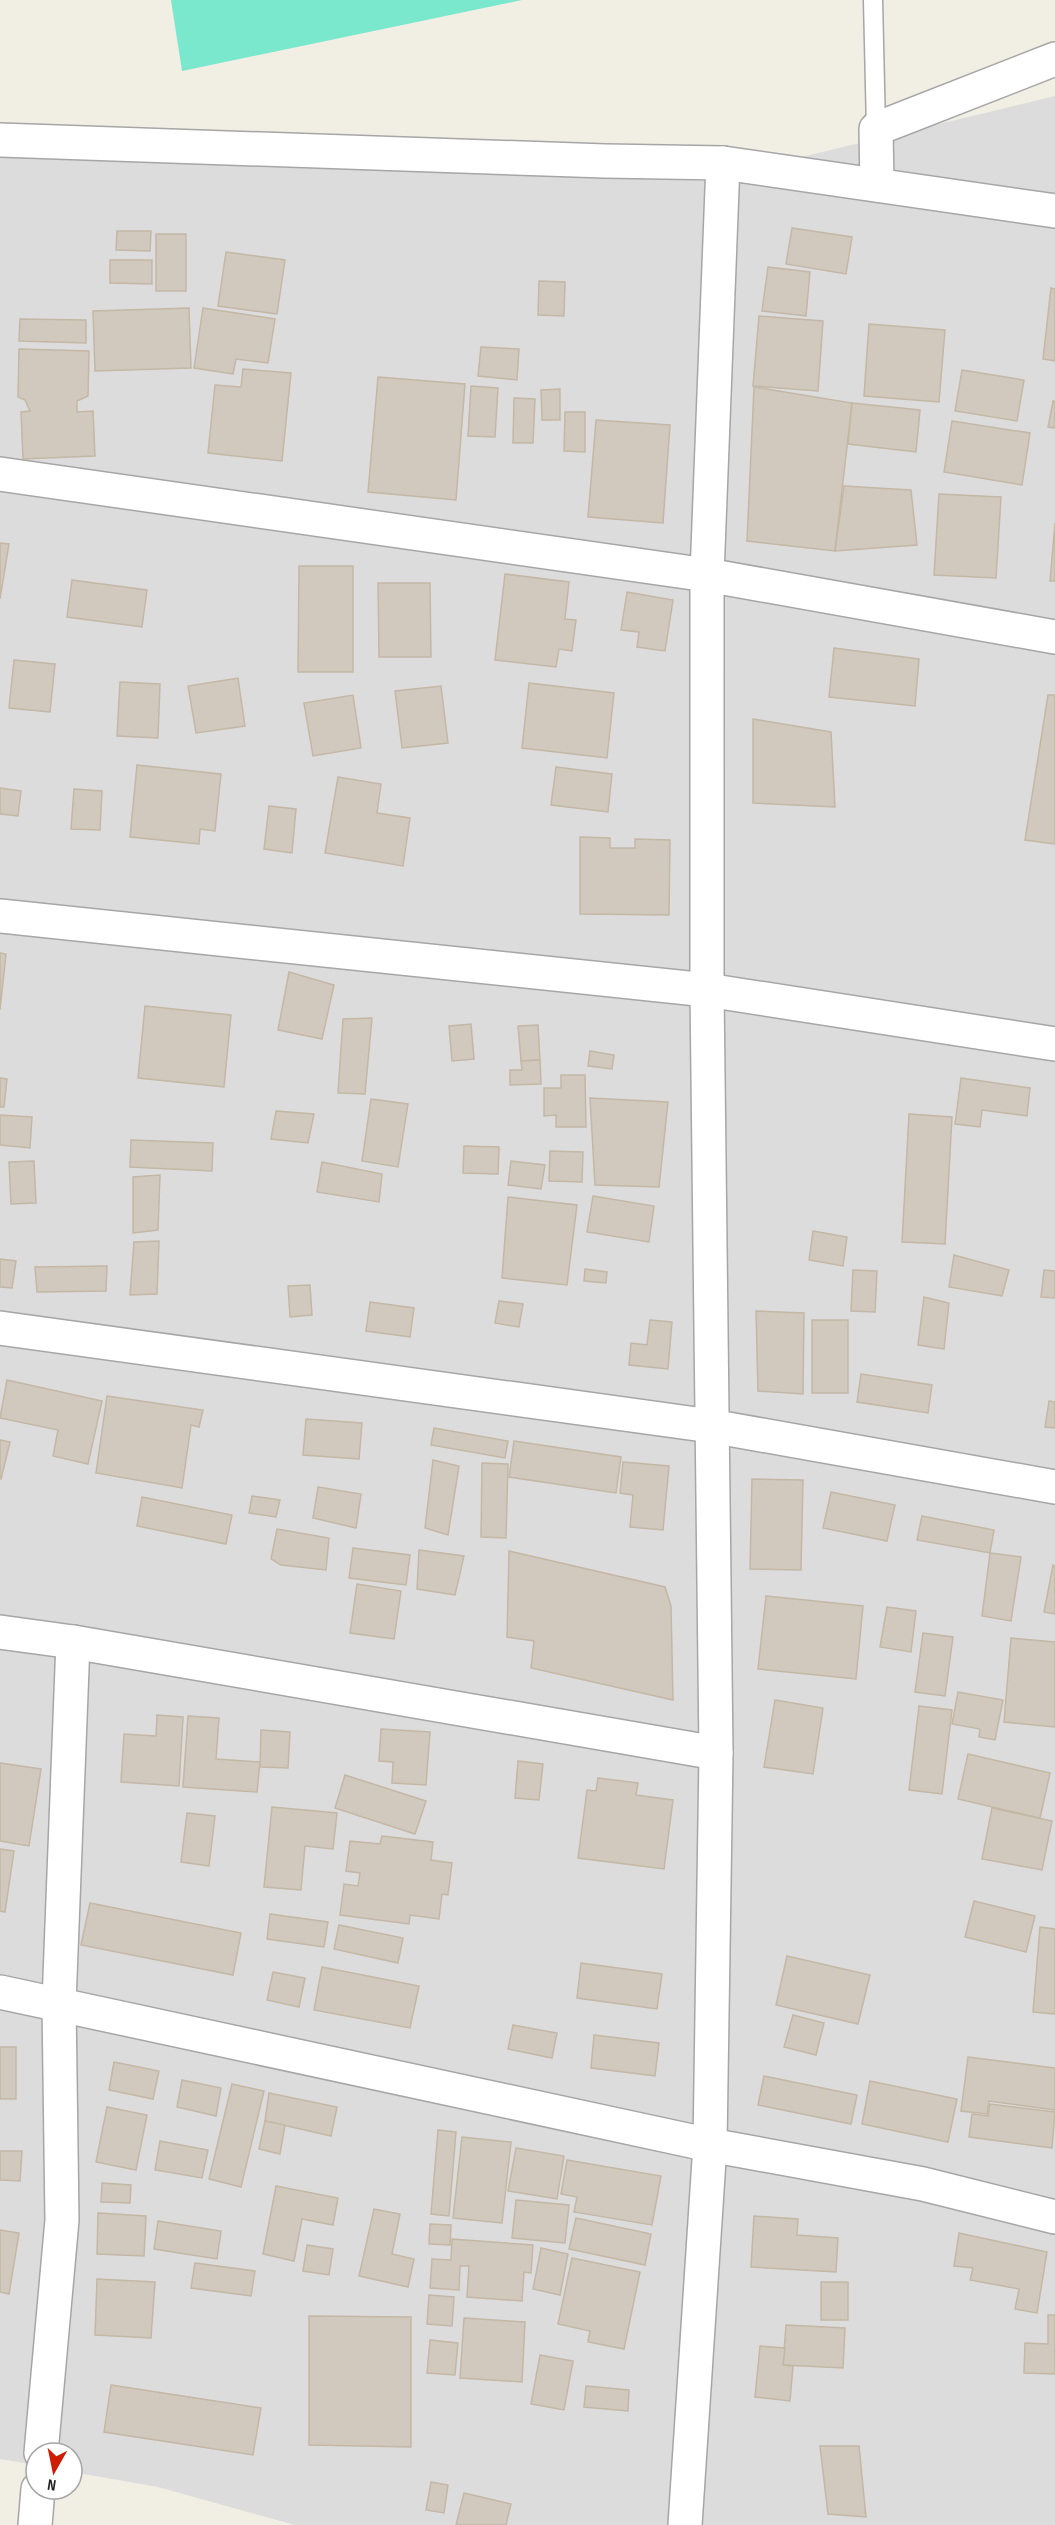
<svg xmlns="http://www.w3.org/2000/svg" width="1055" height="2525" viewBox="0 0 1055 2525" font-family="'Sofia Sans Condensed',sans-serif">
	<rect width="100%" height="100%" fill="#f1eee4"/>
	<path fill="#dddcdc" d="M1055,96V2525H295L158,2487L72,2472V2453H36V2465L0,2459V148L702,181Z"/>
	<path fill="#7ae8cd" d="M171,0H522L182,71Z"/>
	<g fill="#d1c9bd" stroke="#c4b7a5" stroke-width="1.5">
		<path d="M792,228L852,237L846,274L786,264Z"/>
		<path d="M117,231H151L150,251L116,250Z"/>
		<rect x="156" y="234" width="30" height="57"/>
		<path d="M226,252L285,260L277,314L218,306Z"/>
		<path d="M110,260H152V284L110,283Z"/>
		<path d="M768,267L810,272L806,316L762,311Z"/>
		<path d="M539,281L565,282L564,316L538,315Z"/>
		<path d="M1051,288L1055,289V361L1043,359Z"/>
		<path d="M189,308L191,368L95,371L93,311Z"/>
		<path d="M203,308L275,319L268,363L236,359L233,374L194,368Z"/>
		<path d="M759,316L823,321L818,391L753,386Z"/>
		<path d="M20,319L86,320V343L19,341Z"/>
		<path d="M869,324L945,330L939,402L864,396Z"/>
		<path d="M481,347L519,349L517,380L478,376Z"/>
		<path d="M19,349L89,351L88,396L77,401V412L93,411L95,456L23,459L21,412L30,411L25,400L18,397Z"/>
		<path d="M243,369L291,373L282,461L208,453L215,385L241,387Z"/>
		<path d="M962,370L1024,380L1017,421L955,411Z"/>
		<path d="M378,377L465,384L456,500L368,492Z"/>
		<path d="M471,386L498,388L495,437L468,436Z"/>
		<path d="M754,387L852,403L835,551L747,541Z"/>
		<path d="M560,389V420H542L541,390Z"/>
		<path d="M514,398L535,399L533,443H513Z"/>
		<path d="M1053,401H1055V428L1048,427Z"/>
		<path d="M852,403L920,410L916,452L848,444Z"/>
		<path d="M565,412H585V452L564,451Z"/>
		<path d="M596,420L670,425L663,523L588,517Z"/>
		<path d="M952,421L1030,433L1022,485L944,472Z"/>
		<path d="M844,486L911,490L917,545L835,551Z"/>
		<path d="M939,494L1001,497L996,578L934,575Z"/>
		<path d="M1055,523V581H1050Z"/>
		<path d="M0,543L9,544L0,599Z"/>
		<path d="M299,566H353V672H298Z"/>
		<path d="M505,574L569,582L565,619L576,620L572,651L559,649L556,667L495,660Z"/>
		<path d="M72,580L147,590L142,627L67,617Z"/>
		<path d="M378,583H430L431,657H379Z"/>
		<path d="M627,592L673,600L665,651L637,647L639,632L621,630Z"/>
		<path d="M834,648L919,659L915,706L829,697Z"/>
		<path d="M14,660L55,664L50,712L9,708Z"/>
		<path d="M238,678L245,726L196,733L188,686Z"/>
		<path d="M120,682L160,684L158,738L117,736Z"/>
		<path d="M529,683L614,693L607,758L522,748Z"/>
		<path d="M441,686L448,743L402,748L395,691Z"/>
		<path d="M353,695L361,748L313,756L304,703Z"/>
		<path d="M1048,695H1055V844L1025,840Z"/>
		<path d="M753,719L831,732L835,807L753,803Z"/>
		<path d="M137,765L221,774L215,831L200,829L199,844L130,837Z"/>
		<path d="M556,767L612,774L608,812L551,805Z"/>
		<path d="M338,777L381,784L377,813L410,818L403,866L325,853Z"/>
		<path d="M0,788L21,791L18,816L0,814Z"/>
		<path d="M74,789L102,791L100,830L71,829Z"/>
		<path d="M269,806L296,809L292,853L264,849Z"/>
		<path d="M580,837L610,838V848H635V839L670,840L669,915L580,914Z"/>
		<path d="M0,953L6,954L0,1010Z"/>
		<path d="M289,972L334,985L322,1039L278,1030Z"/>
		<path d="M145,1006L231,1015L224,1087L138,1078Z"/>
		<path d="M372,1018L365,1094L338,1093L343,1019Z"/>
		<path d="M471,1024L474,1059L452,1061L449,1026Z"/>
		<path d="M538,1025L540,1060L521,1061L518,1026Z"/>
		<path d="M590,1051L614,1055L612,1069L588,1066Z"/>
		<path d="M540,1060L541,1084L510,1085V1070H522L521,1061Z"/>
		<path d="M561,1075H585L586,1127H556V1115L544,1116V1088H561Z"/>
		<path d="M0,1078L7,1079L4,1107H0Z"/>
		<path d="M961,1078L1030,1088L1027,1116L982,1110L980,1127L955,1124Z"/>
		<path d="M590,1098L668,1102L659,1187L595,1185Z"/>
		<path d="M371,1099L408,1104L398,1167L362,1161Z"/>
		<path d="M276,1111L314,1114L308,1143L271,1139Z"/>
		<path d="M909,1114L952,1117L945,1244L902,1242Z"/>
		<path d="M0,1115L32,1117L30,1148L0,1145Z"/>
		<path d="M131,1140L213,1143L212,1171L130,1167Z"/>
		<path d="M464,1146L499,1147L498,1174L463,1173Z"/>
		<path d="M550,1151L583,1152L582,1182L549,1181Z"/>
		<path d="M34,1161L36,1203L11,1204L9,1162Z"/>
		<path d="M511,1161L545,1165L541,1189L508,1185Z"/>
		<path d="M322,1162L382,1174L379,1202L317,1192Z"/>
		<path d="M160,1175L158,1230L133,1233V1177Z"/>
		<path d="M593,1196L654,1206L649,1242L587,1232Z"/>
		<path d="M508,1197L577,1205L567,1285L502,1278Z"/>
		<path d="M813,1231L847,1237L843,1266L809,1260Z"/>
		<path d="M159,1241L157,1294L130,1295L134,1242Z"/>
		<path d="M954,1255L1009,1270L1002,1296L949,1287Z"/>
		<path d="M0,1259L16,1261L12,1288L0,1287Z"/>
		<path d="M107,1266L106,1291L37,1292L35,1267Z"/>
		<path d="M585,1269L607,1272L606,1283L584,1281Z"/>
		<path d="M853,1270L877,1271L875,1312L851,1311Z"/>
		<path d="M1044,1270L1055,1271V1298L1041,1297Z"/>
		<path d="M310,1285L312,1315L290,1317L288,1286Z"/>
		<path d="M924,1297L949,1303L944,1349L918,1345Z"/>
		<path d="M499,1301L523,1304L519,1327L495,1323Z"/>
		<path d="M370,1302L414,1308L410,1337L366,1331Z"/>
		<path d="M756,1311L804,1313L803,1394L758,1391Z"/>
		<path d="M650,1320L672,1322L668,1369L629,1365L631,1343L647,1345Z"/>
		<rect x="812" y="1320" width="36" height="73"/>
		<path d="M861,1374L932,1385L928,1413L857,1402Z"/>
		<path d="M7,1380L102,1401L88,1464L53,1456L58,1430L0,1418Z"/>
		<path d="M107,1396L203,1410L199,1427L191,1425L182,1488L96,1473Z"/>
		<path d="M1049,1401L1055,1402V1428L1045,1427Z"/>
		<path d="M306,1419L362,1423L359,1459L303,1455Z"/>
		<path d="M434,1428L508,1441L505,1458L431,1445Z"/>
		<path d="M0,1440L10,1442L1,1479L0,1478Z"/>
		<path d="M514,1441L621,1457L616,1493L509,1477Z"/>
		<path d="M433,1460L459,1466L448,1535L425,1528Z"/>
		<path d="M623,1462L669,1466L663,1530L630,1527L633,1495L620,1493Z"/>
		<path d="M482,1463L508,1464L506,1538L481,1537Z"/>
		<path d="M752,1479L803,1480L801,1570L750,1569Z"/>
		<path d="M318,1487L361,1494L356,1528L313,1518Z"/>
		<path d="M831,1492L895,1505L887,1541L823,1528Z"/>
		<path d="M252,1496L280,1500L276,1517L249,1513Z"/>
		<path d="M142,1497L232,1515L226,1544L137,1526Z"/>
		<path d="M922,1516L994,1530L990,1553L917,1540Z"/>
		<path d="M277,1529L329,1538L326,1570L281,1565L271,1559Z"/>
		<path d="M353,1548L410,1555L406,1585L349,1578Z"/>
		<path d="M419,1550L464,1556L455,1595L417,1589Z"/>
		<path d="M509,1551L665,1587L671,1606L673,1700L531,1668L534,1641L507,1637Z"/>
		<path d="M990,1553L1021,1557L1011,1621L982,1616Z"/>
		<path d="M1053,1565L1055,1566V1614L1044,1612Z"/>
		<path d="M357,1584L401,1591L394,1639L350,1633Z"/>
		<path d="M766,1596L863,1606L856,1679L758,1669Z"/>
		<path d="M887,1607L916,1611L911,1652L880,1647Z"/>
		<path d="M923,1633L953,1637L945,1696L915,1692Z"/>
		<path d="M1011,1638L1055,1642V1727L1004,1722Z"/>
		<path d="M958,1692L1003,1700L995,1740L979,1737L980,1729L952,1724Z"/>
		<path d="M775,1700L823,1708L813,1774L764,1767Z"/>
		<path d="M919,1706L952,1710L942,1794L909,1790Z"/>
		<path d="M157,1715L183,1717L179,1786L121,1782L124,1734L156,1736Z"/>
		<path d="M188,1716L219,1718L216,1759L260,1762L257,1792L183,1787Z"/>
		<path d="M381,1729L430,1732L426,1785L392,1783L393,1762L379,1761Z"/>
		<path d="M261,1730L290,1732L288,1768L260,1767Z"/>
		<path d="M968,1754L1050,1773L1040,1818L958,1799Z"/>
		<path d="M518,1761L543,1764L539,1800L515,1798Z"/>
		<path d="M0,1763L41,1769L29,1846L0,1841Z"/>
		<path d="M345,1775L426,1801L415,1834L335,1808Z"/>
		<path d="M598,1778L638,1783L636,1795L673,1800L664,1869L578,1858L587,1790L596,1791Z"/>
		<path d="M272,1807L337,1813L333,1849L305,1846L301,1890L264,1887Z"/>
		<path d="M992,1808L1052,1821L1042,1870L982,1859Z"/>
		<path d="M187,1813L215,1816L209,1866L181,1862Z"/>
		<path d="M382,1836L433,1842L431,1860L452,1863L448,1895L442,1894L439,1919L410,1915L409,1924L340,1915L344,1884L358,1886L360,1873L346,1871L350,1841L380,1844Z"/>
		<path d="M0,1849L14,1851L5,1912L0,1911Z"/>
		<path d="M974,1901L1035,1916L1026,1952L965,1937Z"/>
		<path d="M90,1903L241,1933L233,1975L81,1945Z"/>
		<path d="M270,1914L328,1922L324,1947L267,1939Z"/>
		<path d="M339,1925L403,1938L398,1963L334,1949Z"/>
		<path d="M1040,1927L1055,1929V2014L1033,2012Z"/>
		<path d="M787,1956L870,1975L858,2024L776,2005Z"/>
		<path d="M581,1963L662,1974L657,2009L577,1998Z"/>
		<path d="M322,1967L419,1986L410,2028L314,2010Z"/>
		<path d="M273,1972L305,1978L299,2007L267,2000Z"/>
		<path d="M793,2015L824,2023L816,2055L784,2047Z"/>
		<path d="M513,2025L557,2033L552,2058L508,2049Z"/>
		<path d="M594,2035L659,2043L655,2076L591,2068Z"/>
		<rect x="0" y="2047" width="16" height="52"/>
		<path d="M968,2057L1055,2068V2110L989,2101L987,2114L961,2111Z"/>
		<path d="M114,2062L159,2071L153,2099L109,2090Z"/>
		<path d="M764,2076L857,2095L851,2124L758,2105Z"/>
		<path d="M182,2080L221,2088L216,2116L177,2107Z"/>
		<path d="M870,2081L957,2099L948,2142L862,2124Z"/>
		<path d="M232,2084L264,2091L241,2187L209,2179Z"/>
		<path d="M269,2093L337,2107L331,2136L265,2121Z"/>
		<path d="M990,2104L1055,2112L1052,2148L969,2137L972,2114L988,2116Z"/>
		<path d="M107,2107L147,2115L136,2170L96,2162Z"/>
		<path d="M265,2121L285,2125L280,2154L259,2149Z"/>
		<path d="M438,2130L456,2132L449,2216L431,2214Z"/>
		<path d="M462,2137L511,2142L502,2223L453,2218Z"/>
		<path d="M160,2141L208,2150L202,2178L155,2170Z"/>
		<path d="M516,2148L564,2156L557,2199L508,2191Z"/>
		<path d="M0,2151H22L20,2181L0,2180Z"/>
		<path d="M567,2160L661,2176L652,2225L574,2212L577,2197L561,2194Z"/>
		<path d="M102,2183L131,2185L130,2203L101,2202Z"/>
		<path d="M276,2186L338,2198L333,2225L302,2219L294,2261L263,2254Z"/>
		<path d="M516,2200L569,2205L565,2243L512,2238Z"/>
		<path d="M374,2209L400,2214L392,2254L414,2259L408,2287L359,2276Z"/>
		<path d="M98,2213L146,2216L144,2256L97,2254Z"/>
		<path d="M754,2216L798,2219L797,2235L838,2238L836,2272L751,2267Z"/>
		<path d="M576,2218L651,2234L645,2265L569,2249Z"/>
		<path d="M158,2221L221,2231L217,2259L154,2249Z"/>
		<path d="M430,2224L451,2225L450,2245L429,2244Z"/>
		<path d="M0,2230L19,2233L9,2294L0,2292Z"/>
		<path d="M959,2233L1047,2252L1037,2313L1015,2309L1019,2289L970,2280L973,2268L954,2266Z"/>
		<path d="M452,2239L533,2245L531,2273L524,2272L522,2301L467,2297L469,2266H460L459,2290L430,2288L432,2259L451,2260Z"/>
		<path d="M307,2245L333,2249L329,2275L303,2271Z"/>
		<path d="M541,2248L568,2254L560,2295L533,2289Z"/>
		<path d="M572,2258L640,2272L624,2349L588,2342L590,2331L558,2324Z"/>
		<path d="M195,2263L255,2271L251,2296L191,2288Z"/>
		<path d="M97,2279L155,2282L151,2338L95,2335Z"/>
		<rect x="821" y="2282" width="27" height="38"/>
		<path d="M429,2295L454,2297L452,2326L427,2324Z"/>
		<path d="M1048,2315H1055V2374L1024,2373L1025,2343L1048,2344Z"/>
		<path d="M309,2316L411,2317V2447L309,2445Z"/>
		<path d="M464,2318L525,2322L522,2382L460,2378Z"/>
		<path d="M786,2325L845,2328L843,2368L783,2365Z"/>
		<path d="M430,2340L458,2343L455,2375L427,2373Z"/>
		<path d="M760,2346L785,2348L783,2365L793,2366L790,2401L755,2397Z"/>
		<path d="M540,2355L573,2361L564,2410L531,2404Z"/>
		<path d="M111,2385L261,2408L253,2455L104,2432Z"/>
		<path d="M586,2386L629,2390L628,2411L584,2407Z"/>
		<path d="M820,2446H859L866,2517L828,2514Z"/>
		<path d="M431,2482L448,2485L444,2513L426,2510Z"/>
		<path d="M464,2493L511,2504L506,2525H456Z"/>
	</g>
	<g fill="none" stroke-linecap="round" stroke-linejoin="round">
		<defs>
			<path id="lane" d="M873,0L876,129"/>
			<g id="street">
				<path d="M0,140L605,161L723,163L1055,211"/>
				<path d="M877,185L876,129L1055,59"/>
				<path d="M0,474L707,575L1055,637"/>
				<path d="M0,916L707,990L1055,1044"/>
				<path d="M0,1328L711,1426L1055,1487"/>
				<path d="M0,1632L73,1642L716,1753"/>
				<path d="M0,1992L710,2145L923,2184L1055,2217"/>
				<path d="M41,2453L62,2220L59,2003L73,1642"/>
				<path d="M35,2525L38,2489"/>
				<path d="M685,2525L710,2145L716,1753L707,990V575L723,163"/>
			</g>
		</defs>
		<use href="#lane" stroke="#a6a6a6" stroke-width="21"/>
		<use href="#street" stroke="#a6a6a6" stroke-width="36"/>
		<use href="#lane" stroke="#fff" stroke-width="18"/>
		<use href="#street" stroke="#fff" stroke-width="33"/>
	</g>
	<g transform="translate(54 2471) rotate(189)"><circle r="28" fill="#ffffff" stroke="#a5a5a5" stroke-width="1.5"/>
	<path d="M0-4.5L10 22L0 15L-10 22Z" fill="#ce1d00"/>
	<text y="-9" font-size="16" font-weight="bold" text-anchor="middle" fill="#1f1f1f">N</text>
	</g>
</svg>
